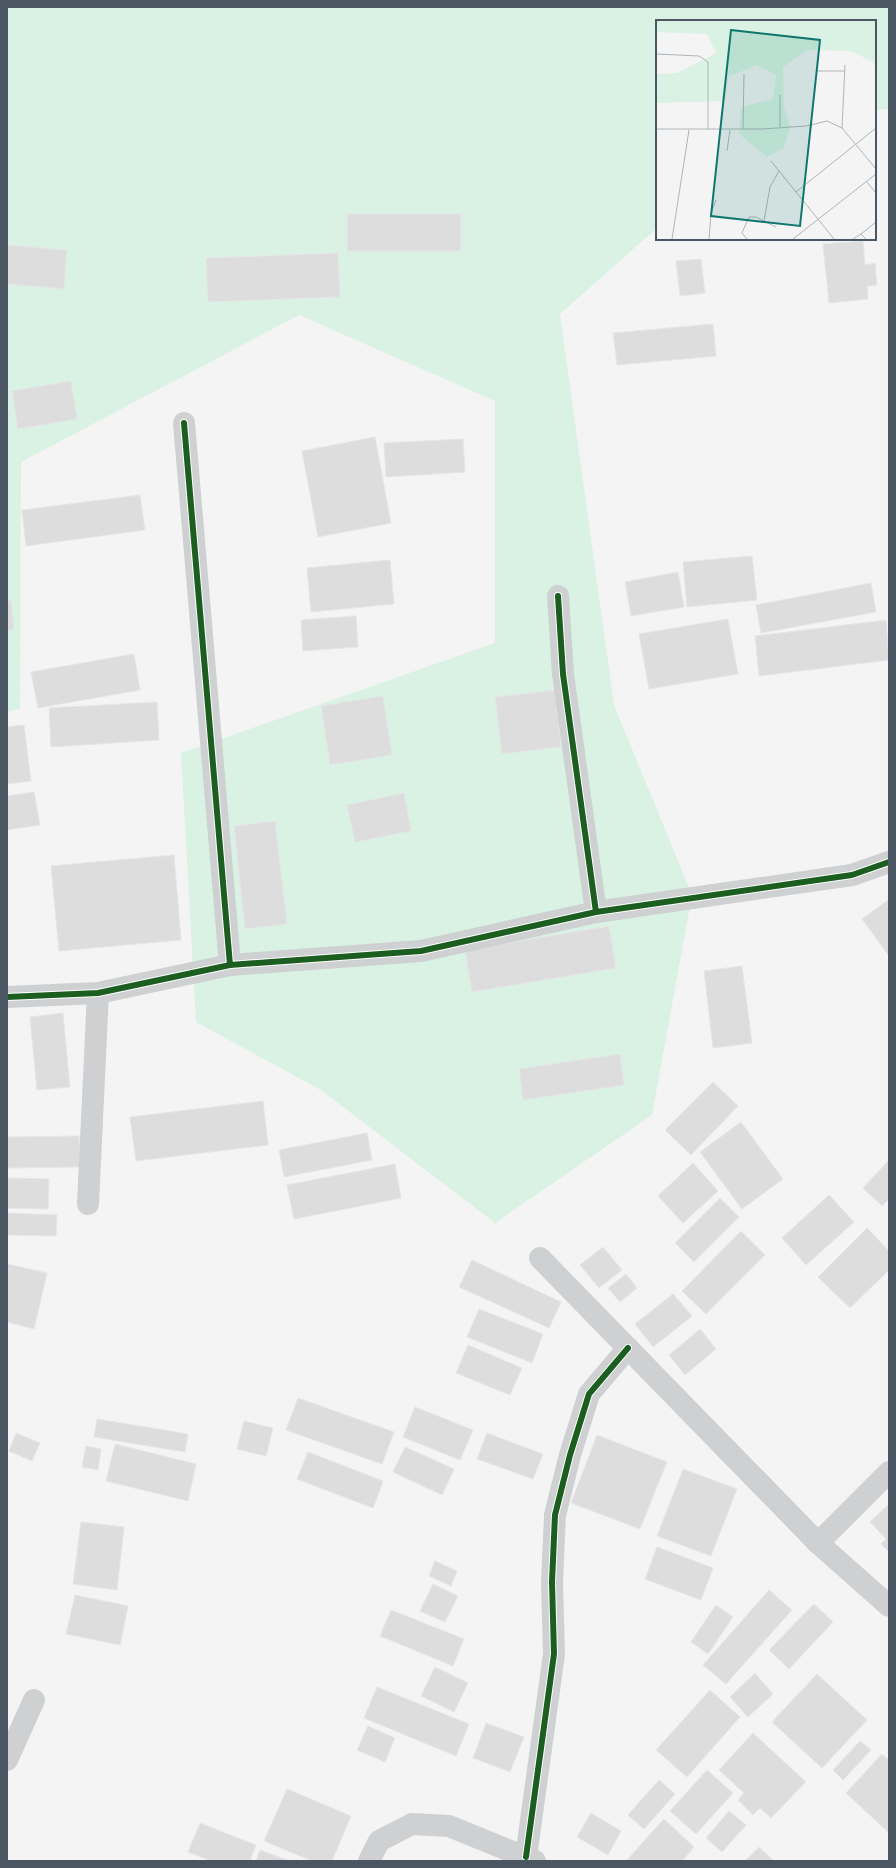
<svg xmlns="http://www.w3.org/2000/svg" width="896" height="1868" viewBox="0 0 896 1868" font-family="Poppins,sans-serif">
	<rect width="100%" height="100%" fill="#f4f4f4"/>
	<path fill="#d9f2e3" d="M7,7H889V109L875,110V21H657V228L560,314L614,705L692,895L652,1115L495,1223L321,1090L196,1022L181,753L495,643V401L299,315L21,462L20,709L7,712Z"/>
	<g fill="#ddddde" stroke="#e5e6e7">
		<rect x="347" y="214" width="114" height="37"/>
		<path d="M863,241L865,265L875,263L877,285L867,286L868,299L829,303L823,244Z"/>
		<path d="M7,245L67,250L64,289L7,284Z"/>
		<path d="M338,253L340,297L208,302L206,258Z"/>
		<path d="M701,259L705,293L680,296L676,261Z"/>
		<path d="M713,324L716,356L617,365L613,333Z"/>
		<path d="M71,381L77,419L18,429L12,391Z"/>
		<path d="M375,437L391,523L318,537L302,451Z"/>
		<path d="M463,439L465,472L386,477L384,443Z"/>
		<path d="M140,495L145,530L26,546L22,510Z"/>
		<path d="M752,556L757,600L687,607L683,562Z"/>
		<path d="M390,560L394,604L311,612L307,568Z"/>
		<path d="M678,572L684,607L631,616L625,582Z"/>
		<path d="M871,583L876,612L761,633L756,605Z"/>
		<path d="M11,600L14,630H7V601Z"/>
		<path d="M356,616L358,647L303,651L301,620Z"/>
		<path d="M728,619L738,674L649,689L639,634Z"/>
		<path d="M886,620L889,660L759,676L755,636Z"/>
		<path d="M134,654L140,690L38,708L31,672Z"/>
		<path d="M555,690L561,747L502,754L495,697Z"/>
		<path d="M383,696L392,755L330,765L321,706Z"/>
		<path d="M157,702L159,740L51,747L49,708Z"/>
		<path d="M24,725L31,781L7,784V727Z"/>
		<path d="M34,792L40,825L7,830V796Z"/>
		<path d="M404,793L411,831L355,842L347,805Z"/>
		<path d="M275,821L287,924L245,929L234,826Z"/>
		<path d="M174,855L181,940L59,951L51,866Z"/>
		<path d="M888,900L889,902V956L862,919Z"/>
		<path d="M609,926L616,968L472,992L465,950Z"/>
		<path d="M742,966L752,1043L713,1048L704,971Z"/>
		<path d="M63,1013L70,1087L37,1090L30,1017Z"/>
		<path d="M620,1054L624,1085L523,1100L519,1069Z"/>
		<path d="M713,1082L738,1106L691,1155L665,1130Z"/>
		<path d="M263,1101L268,1145L136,1161L130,1117Z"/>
		<path d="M741,1122L783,1179L742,1209L700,1152Z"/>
		<path d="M367,1133L372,1160L284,1177L279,1150Z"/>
		<path d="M79,1136L80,1167L7,1168V1137Z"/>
		<path d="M889,1160V1199L882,1206L863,1188Z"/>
		<path d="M693,1163L718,1191L683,1223L658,1196Z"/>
		<path d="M395,1164L401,1198L294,1219L287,1185Z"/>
		<path d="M7,1178L49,1179L48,1209L7,1208Z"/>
		<path d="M829,1195L854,1222L806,1265L782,1238Z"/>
		<path d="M720,1198L739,1217L694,1262L675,1243Z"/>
		<path d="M7,1213L57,1215L56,1236L7,1235Z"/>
		<path d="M867,1228L889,1251V1270L850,1308L818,1277Z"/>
		<path d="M741,1231L765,1255L706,1314L682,1291Z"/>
		<path d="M603,1247L622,1270L599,1288L580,1265Z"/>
		<path d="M472,1260L561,1302L549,1328L459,1287Z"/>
		<path d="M7,1264L47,1273L34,1329L7,1322Z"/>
		<path d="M626,1274L637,1288L620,1302L608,1288Z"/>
		<path d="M673,1294L692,1316L653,1347L635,1324Z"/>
		<path d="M479,1309L543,1334L532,1363L467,1337Z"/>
		<path d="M700,1329L716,1349L685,1375L669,1355Z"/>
		<path d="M468,1345L522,1368L510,1395L456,1373Z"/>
		<path d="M298,1398L394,1432L382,1464L286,1430Z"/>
		<path d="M415,1407L473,1430L460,1460L403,1437Z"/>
		<path d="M97,1419L188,1434L185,1452L94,1437Z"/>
		<path d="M244,1421L273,1428L266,1456L237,1449Z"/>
		<path d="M16,1433L40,1443L32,1461L9,1451Z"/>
		<path d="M487,1433L543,1454L533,1479L477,1459Z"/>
		<path d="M597,1435L667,1462L640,1529L571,1503Z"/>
		<path d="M115,1444L196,1464L188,1501L106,1481Z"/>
		<path d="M86,1446L101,1449L98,1470L82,1467Z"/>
		<path d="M405,1447L454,1469L442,1495L393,1472Z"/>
		<path d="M308,1452L383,1481L373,1508L297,1479Z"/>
		<path d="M683,1469L737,1489L711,1556L657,1536Z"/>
		<path d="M889,1504V1552L881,1544L886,1539L870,1522Z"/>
		<path d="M81,1522L124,1527L117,1590L73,1584Z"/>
		<path d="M657,1547L713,1568L701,1600L645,1579Z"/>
		<path d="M435,1561L457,1571L451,1586L429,1576Z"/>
		<path d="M433,1584L458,1596L445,1622L420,1611Z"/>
		<path d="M769,1590L792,1610L726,1684L703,1665Z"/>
		<path d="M75,1595L128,1606L120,1645L66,1634Z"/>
		<path d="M814,1604L833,1622L789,1669L769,1650Z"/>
		<path d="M716,1605L733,1617L708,1654L691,1642Z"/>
		<path d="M391,1610L464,1639L453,1666L380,1636Z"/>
		<path d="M435,1667L468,1683L454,1712L421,1696Z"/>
		<path d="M755,1673L773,1694L748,1717L730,1697Z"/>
		<path d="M817,1674L867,1720L822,1768L772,1722Z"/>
		<path d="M377,1687L469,1724L456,1756L364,1718Z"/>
		<path d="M710,1690L740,1717L687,1777L656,1750Z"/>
		<path d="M486,1723L524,1737L510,1772L473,1758Z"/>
		<path d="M368,1726L395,1738L385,1762L357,1750Z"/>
		<path d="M753,1733L806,1782L771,1818L760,1808L753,1815L738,1800L744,1793L719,1770Z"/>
		<path d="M860,1741L871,1750L843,1780L833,1770Z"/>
		<path d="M882,1754L889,1760V1833L846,1793Z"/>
		<path d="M707,1770L733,1793L696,1834L670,1811Z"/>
		<path d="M659,1780L675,1794L644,1829L628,1815Z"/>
		<path d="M287,1789L351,1816L332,1861H312L264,1841Z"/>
		<path d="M729,1811L746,1825L722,1852L706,1838Z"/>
		<path d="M591,1813L621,1831L608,1855L577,1837Z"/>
		<path d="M664,1819L694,1847L682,1861H626Z"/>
		<path d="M200,1823L256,1845L250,1861H211L188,1852Z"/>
		<path d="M759,1847L774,1861H745Z"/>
		<path d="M260,1850L290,1861H256Z"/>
	</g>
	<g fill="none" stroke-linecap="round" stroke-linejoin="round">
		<g stroke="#ced0d2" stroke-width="22">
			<path d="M184,423L230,965"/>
			<path d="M558,596L563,674L596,912"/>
			<path d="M7,997L98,993L230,965L421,951L596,912L852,875L889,862"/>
			<path d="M88,1204L98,993"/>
			<path d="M540,1258L818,1543L889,1606"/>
			<path d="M818,1543L889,1472"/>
			<path d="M7,1760L34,1700"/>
			<path d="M526,1857L554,1654L552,1582L555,1515L570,1455L589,1394L628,1348"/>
			<path d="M369,1861L379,1841L412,1824L449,1826L535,1861"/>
		</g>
		<defs>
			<g id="cycleway">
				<path d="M184,423L230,965"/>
				<path d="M558,596L563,674L596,912"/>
				<path d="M7,997L98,993L230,965L421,951L596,912L852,875L889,862"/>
				<path d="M526,1857L554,1654L552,1582L555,1515L570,1455L589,1394L628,1348"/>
			</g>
		</defs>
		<use href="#cycleway" stroke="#fff" stroke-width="8"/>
		<use href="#cycleway" stroke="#1b5e20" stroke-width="6"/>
	</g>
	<g transform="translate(656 20)">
		<rect width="220" height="220" fill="#f4f4f4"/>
		<path d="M0,1H220V51L217,42L195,31L151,30L127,47L128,87L134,107L128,128L111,137L83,114L85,87L117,79L120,55L101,45L72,57L69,81L0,83V54L21,53L60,33L51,14L0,12Z" fill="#d9f2e3"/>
		<path fill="none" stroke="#b0b5b9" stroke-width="1" d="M0,34L43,36L52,42V109M160,51H188M124,75V107M186,108L189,45M0,109H106L150,106L171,101L186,108L220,149M87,109L88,54M71,131L74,110M115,141L178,219M210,161L220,173M140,172L220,108M108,201L114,167L123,151M205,214L220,202M16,219L33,110M53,219L55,193L60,180M91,219L86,213L93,197H100L120,207M137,219L220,154M197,219L205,214L210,219"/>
		<path fill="#0f766e" fill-opacity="0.15" stroke="#0f766e" stroke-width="2" d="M75,10L164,20L144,206L55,196Z"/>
		<rect width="220" height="220" fill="none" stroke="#4a5661" stroke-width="2"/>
	</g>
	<rect width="896" height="1868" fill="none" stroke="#4a5661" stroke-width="16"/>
</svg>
